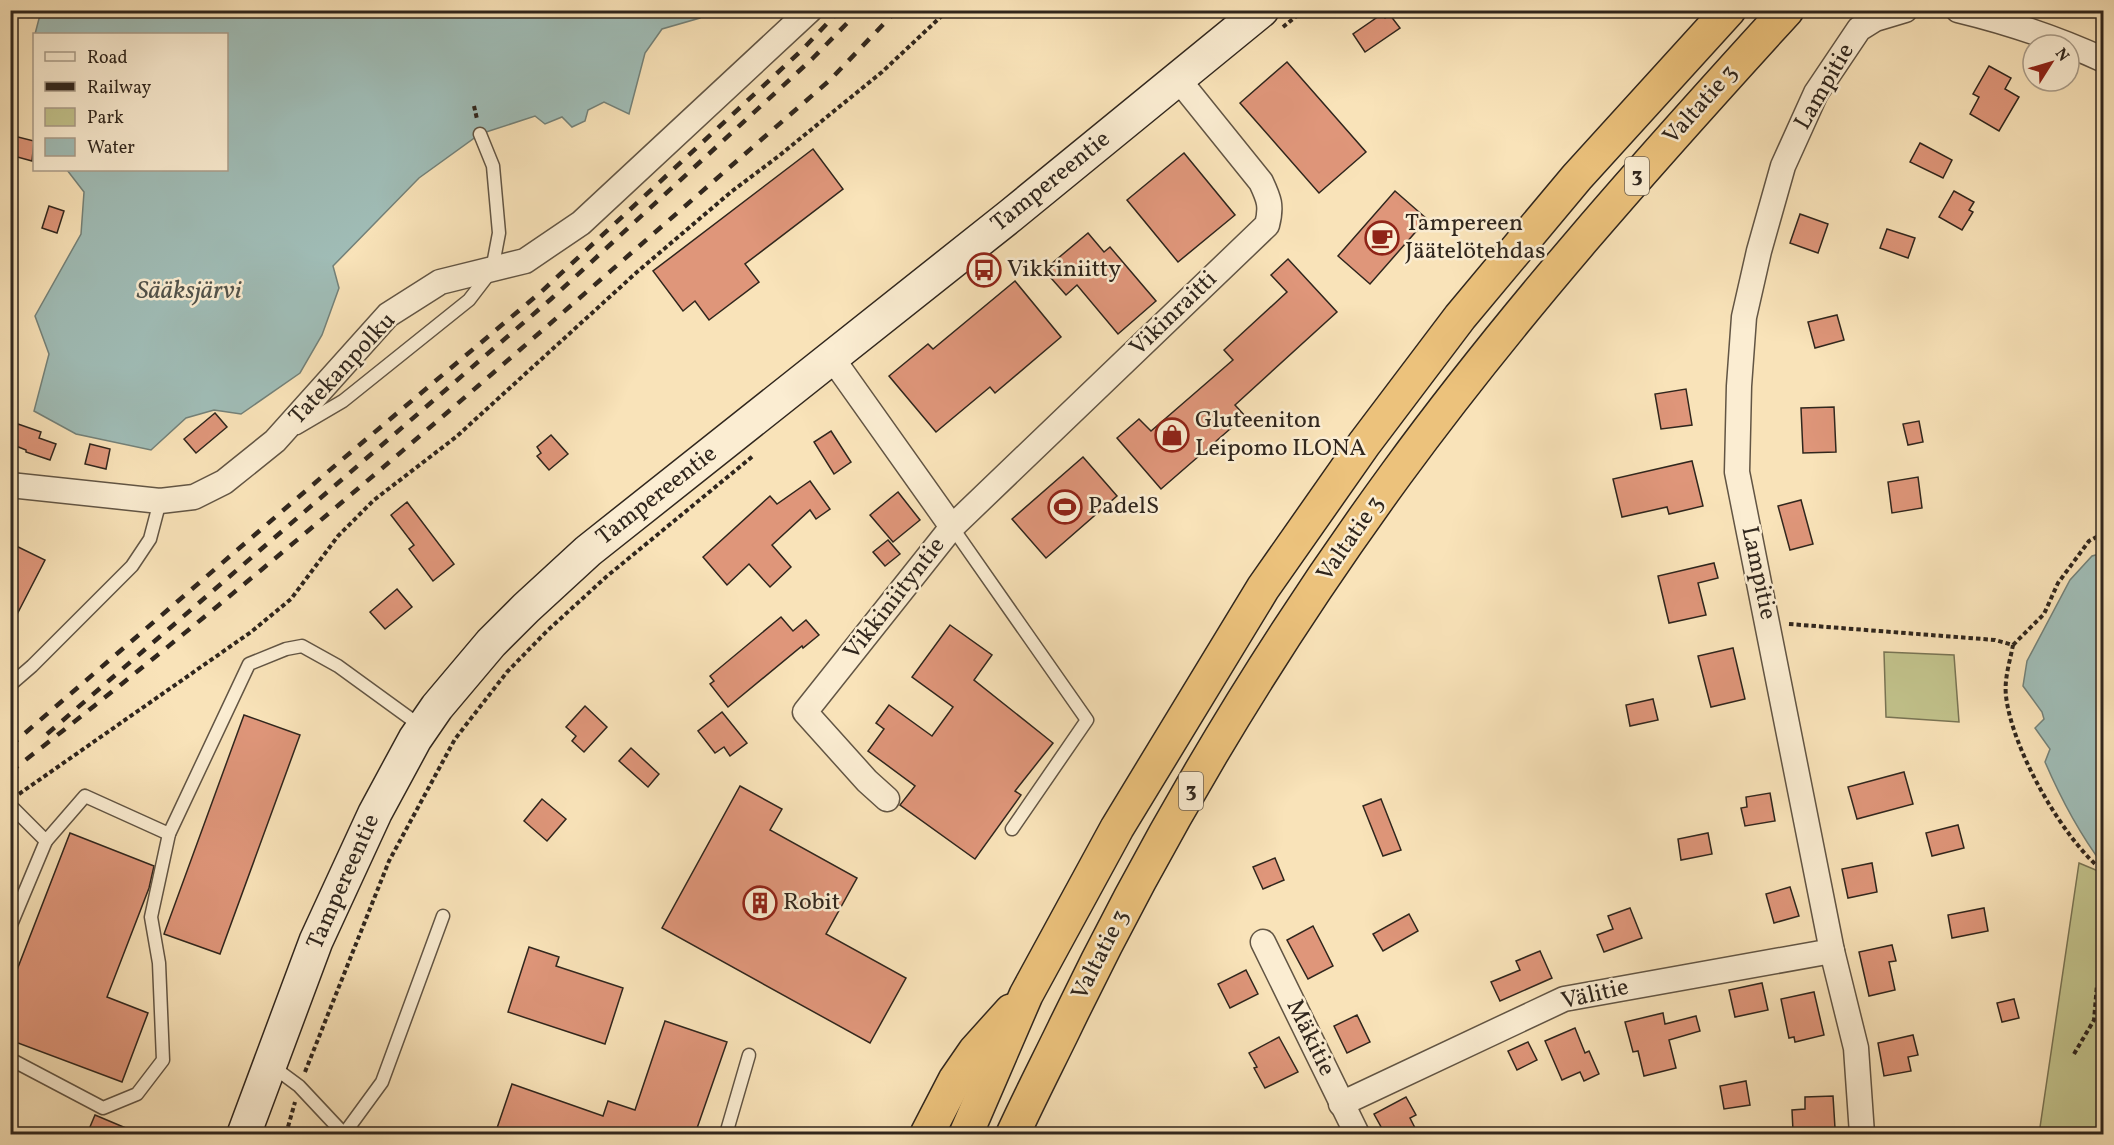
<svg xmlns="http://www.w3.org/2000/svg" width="2114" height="1145" viewBox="0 0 2114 1145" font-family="Vollkorn,serif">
	<rect width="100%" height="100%" fill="#f9e3b9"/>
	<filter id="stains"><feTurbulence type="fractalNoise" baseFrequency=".00333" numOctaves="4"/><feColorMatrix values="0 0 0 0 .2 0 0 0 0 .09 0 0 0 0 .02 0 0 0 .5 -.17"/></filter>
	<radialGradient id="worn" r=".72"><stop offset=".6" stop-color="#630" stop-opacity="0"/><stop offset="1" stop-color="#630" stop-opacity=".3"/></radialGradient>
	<g fill="#c2c38c" stroke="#797454" stroke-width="1.5">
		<path d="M1884,652L1954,655L1959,722L1886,717Z"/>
		<path d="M2079,863L2103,873V1134H2039Z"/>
	</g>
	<g fill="#a0bdb7" stroke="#738179" stroke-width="1.5">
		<path d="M41,11H706L700,18L662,29L645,53L629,114L604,102L588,110L585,121L572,127L562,117L545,124L535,116L480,134L419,178L333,266L339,288L322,335L300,373L241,414L214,410L186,418L151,450L76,434L34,411L49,354L35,316L81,234L84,192L67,170H226V34H35Z"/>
		<path d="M2103,553H2104L2103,865C2079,833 2061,799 2045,762L2050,749L2035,728L2044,719L2042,712L2023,686L2027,661L2070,580L2092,556Z"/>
	</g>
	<g fill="#df967a" stroke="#30261d" stroke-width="1.5">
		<path d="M1382,14L1385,18L1390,15L1400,28L1365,52L1353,34Z"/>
		<path d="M1287,62L1366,152L1319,193L1240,103Z"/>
		<path d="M1989,66L2011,78L2005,89L2019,97L1999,131L1970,114L1979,97L1973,94Z"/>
		<path d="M10,135L34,141L32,161L10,155Z"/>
		<path d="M1920,143L1952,160L1943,178L1910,162Z"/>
		<path d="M813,149L843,189L745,264L759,282L709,320L695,301L683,311L653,271Z"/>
		<path d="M1184,153L1235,215L1178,262L1127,200Z"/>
		<path d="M1395,191L1427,219L1370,284L1338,256Z"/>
		<path d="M1954,191L1974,202L1969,210L1973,212L1962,230L1939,217Z"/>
		<path d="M49,206L64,211L57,233L42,228Z"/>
		<path d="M1800,214L1828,224L1818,253L1790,243Z"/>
		<path d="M1887,229L1915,238L1908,258L1880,248Z"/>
		<path d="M1088,233L1104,252L1110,247L1156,301L1118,334L1077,285L1066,295L1044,270Z"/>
		<path d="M1288,259L1337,312L1235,405L1245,416L1161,489L1117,438L1139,419L1151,431L1233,360L1224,350L1287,292L1271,275Z"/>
		<path d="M1015,281L1061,337L995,393L990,387L936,432L889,376L928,344L933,349Z"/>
		<path d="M1837,315L1844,340L1815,348L1808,322Z"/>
		<path d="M1686,389L1692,425L1661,429L1655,394Z"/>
		<path d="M1834,407L1836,452L1803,453L1801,408Z"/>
		<path d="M215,413L227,427L196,453L184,439Z"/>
		<path d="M1919,421L1923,442L1908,445L1903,424Z"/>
		<path d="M18,424L41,432L39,438L56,444L50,460L26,452V450L11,444Z"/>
		<path d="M831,431L851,462L834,474L814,442Z"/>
		<path d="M551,435L568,454L549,470L537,456L541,453L537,447Z"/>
		<path d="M90,444L110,449L106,469L85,464Z"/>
		<path d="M1083,457L1117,496L1046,558L1012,519Z"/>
		<path d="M1692,461L1703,506L1669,514L1667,507L1622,517L1613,479Z"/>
		<path d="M1918,477L1922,508L1892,513L1888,482Z"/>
		<path d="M810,481L830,509L816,519L810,510L772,545L791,567L770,587L749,564L727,585L703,557L770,496L777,504Z"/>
		<path d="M898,492L920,520L893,542L870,515Z"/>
		<path d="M1801,500L1813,544L1790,550L1778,506Z"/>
		<path d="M407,502L454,564L433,581L409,549L414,545L391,515Z"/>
		<path d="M888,540L900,554L885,566L873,552Z"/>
		<path d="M10,543L45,560L10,628Z"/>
		<path d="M1714,563L1718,578L1698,583L1706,615L1669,623L1658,576Z"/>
		<path d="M397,589L412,607L385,629L370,612Z"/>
		<path d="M781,617L793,631L806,620L819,635L803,648L802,646L728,707L710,684L714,681L710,676Z"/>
		<path d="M950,625L992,655L974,680L1053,743L1015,791L1021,795L975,859L900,805L915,786L868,751L884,729L876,723L889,705L932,736L953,707L912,677Z"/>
		<path d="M1733,648L1745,699L1711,707L1698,656Z"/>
		<path d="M1653,699L1658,720L1630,726L1626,705Z"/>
		<path d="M585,706L607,727L584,752L572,741L576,736L566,727Z"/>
		<path d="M722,712L747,743L730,756L724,747L715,753L698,731Z"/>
		<path d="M244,715L300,735L220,954L164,934Z"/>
		<path d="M631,748L659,774L648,787L619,761Z"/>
		<path d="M1904,772L1913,804L1857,819L1848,787Z"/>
		<path d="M740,786L782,809L770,830L857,878L826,934L906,978L870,1043L662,928Z"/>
		<path d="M1770,793L1775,821L1745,826L1741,808L1747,807L1746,797Z"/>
		<path d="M542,799L566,819L547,841L524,821Z"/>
		<path d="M1381,799L1401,850L1383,856L1363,806Z"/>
		<path d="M1958,825L1964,848L1932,856L1926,833Z"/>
		<path d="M70,833L154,866L149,888L107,997L148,1013L122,1082L10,1040V988Z"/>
		<path d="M1708,833L1712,854L1681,860L1678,839Z"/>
		<path d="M1275,858L1284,880L1263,889L1253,867Z"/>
		<path d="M1872,863L1877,892L1848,898L1842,869Z"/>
		<path d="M1790,887L1799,916L1774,923L1766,894Z"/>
		<path d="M1630,908L1642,938L1604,952L1597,935L1613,929L1608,916Z"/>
		<path d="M1984,908L1988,931L1952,938L1948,915Z"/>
		<path d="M1409,914L1418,931L1383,951L1373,934Z"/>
		<path d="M1313,926L1333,966L1308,979L1287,940Z"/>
		<path d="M1892,945L1896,961L1889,962L1895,990L1869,996L1859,952Z"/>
		<path d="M529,947L559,957L556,966L623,988L605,1044L508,1012Z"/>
		<path d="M1540,951L1552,978L1500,1001L1491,982L1520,970L1516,961Z"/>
		<path d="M1246,970L1258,994L1230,1008L1218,984Z"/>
		<path d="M1762,983L1768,1010L1735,1017L1729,990Z"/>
		<path d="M1814,992L1824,1035L1795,1042L1794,1037L1789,1038L1781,999Z"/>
		<path d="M2014,999L2019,1018L2002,1022L1997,1003Z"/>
		<path d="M1663,1013L1665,1024L1696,1016L1700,1031L1669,1040L1676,1068L1644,1076L1638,1051L1633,1052L1625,1022Z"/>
		<path d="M1357,1015L1370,1042L1347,1053L1334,1026Z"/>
		<path d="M665,1021L727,1042L695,1134H495L512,1084L603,1116L608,1101L635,1110Z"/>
		<path d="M1575,1028L1585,1053L1589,1051L1599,1074L1584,1081L1580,1072L1562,1080L1545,1041Z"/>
		<path d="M1913,1035L1918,1055L1908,1057L1911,1071L1884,1076L1878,1043Z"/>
		<path d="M1279,1037L1298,1072L1265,1088L1254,1068L1257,1067L1249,1053Z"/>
		<path d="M1528,1042L1537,1060L1517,1070L1508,1051Z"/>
		<path d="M1746,1081L1750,1105L1724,1109L1720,1086Z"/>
		<path d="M1833,1096L1835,1128L1793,1131L1792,1110L1805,1109V1097Z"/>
		<path d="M1406,1097L1416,1115L1410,1118L1415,1128L1403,1134H1385L1374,1114Z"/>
		<path d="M95,1115L140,1134H87Z"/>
	</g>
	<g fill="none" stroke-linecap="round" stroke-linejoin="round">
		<defs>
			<g id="service">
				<path d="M297,428L343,401L469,300L492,270L499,233L493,166L480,134"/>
				<path d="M952,527L1087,720L1012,829"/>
				<path d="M10,685L32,666L132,566L150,539L160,501"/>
				<path d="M10,811L14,809L46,841L85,796L169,834"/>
				<path d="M10,927L46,841"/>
				<path d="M10,1059L103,1108L137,1094L163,1060L159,963L151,917L169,834L249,664L286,649L302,646L338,666L422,727"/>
				<path d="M272,1066L299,1086L344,1134"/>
				<path d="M344,1134L382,1082L443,916"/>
				<path d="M726,1134L749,1055"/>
			</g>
			<g id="minor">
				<path d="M1958,10C2008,22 2056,38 2104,60"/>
				<path d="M832,358L952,527"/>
				<path d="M10,485L160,501L194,497L224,482L275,441L388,315L440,282L525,261L581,223L810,10"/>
				<path d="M887,799L867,781L805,712L952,527L1267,225C1272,206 1269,199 1261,182L1178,79"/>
				<path d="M1263,942L1357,1134"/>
				<path d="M1341,1104L1564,999L1832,951"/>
				<path d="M1862,1134L1856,1048L1832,951L1737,472L1739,386L1744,317L1759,251L1783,166L1816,93L1859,29L1875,19L1905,10"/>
			</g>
			<path id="secondary" d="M244,1134L316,941L375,813L415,739L437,707L491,643L526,608L588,551L1010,216L1262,10"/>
			<g id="motorway">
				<path d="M927,1134L955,1080L975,1051L1011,1011"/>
				<path d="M966,1134L1026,995L1117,828L1263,588L1364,444L1460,317L1577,177L1729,10"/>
				<path d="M1013,1134C1029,1099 1047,1064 1064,1029C1157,835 1269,648 1396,474C1515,311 1650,160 1787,10"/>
			</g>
		</defs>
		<use href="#service" stroke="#625544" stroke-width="15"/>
		<use href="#minor" stroke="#625544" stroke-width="27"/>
		<use href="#secondary" stroke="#30261d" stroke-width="36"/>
		<use href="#motorway" stroke="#30261d" stroke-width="36"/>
		<g stroke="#30261d" stroke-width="4" stroke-dasharray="4.5 3" stroke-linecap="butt">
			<path d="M1283,27L1304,10"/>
			<path d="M474,106L477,119"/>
			<path d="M1789,624L1995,640L2013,645C2010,661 2004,679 2006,696C2012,749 2062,838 2104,872"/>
			<path d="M2013,645L2044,614L2058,583L2089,541L2104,533"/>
			<path d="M19,794L251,632L291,599L338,536L374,500L456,437L637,272L731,192L780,155L882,72L948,10"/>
			<path d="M2074,1054L2094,1020L2097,985L2104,981"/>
			<path d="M305,1072L389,861L455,739L507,672L547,631L606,577L753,456"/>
			<path d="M286,1134L295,1102"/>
		</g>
		<use href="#service" stroke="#fbedd2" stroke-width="12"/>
		<use href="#minor" stroke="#fbedd2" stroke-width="24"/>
		<use href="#secondary" stroke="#fbedd2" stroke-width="33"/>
		<use href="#motorway" stroke="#ecc27c" stroke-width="33"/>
		<g stroke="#30261d" stroke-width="4.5" stroke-dasharray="10 10" stroke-linecap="butt">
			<path d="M47,734L551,299L812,59L860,10"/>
			<path d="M10,746L338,463L541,292L802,50L840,10"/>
			<path d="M10,772C293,553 560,314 830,80L897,10"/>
		</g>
	</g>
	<defs>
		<symbol id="cafe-ring" viewBox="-11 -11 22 22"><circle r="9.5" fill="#fbedd2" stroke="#8f2418" stroke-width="1.5"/><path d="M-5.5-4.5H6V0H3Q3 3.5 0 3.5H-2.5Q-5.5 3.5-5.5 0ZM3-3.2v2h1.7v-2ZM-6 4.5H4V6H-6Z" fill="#8f2418"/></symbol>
		<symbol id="bus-ring" viewBox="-11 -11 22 22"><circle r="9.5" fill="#fbedd2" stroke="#8f2418" stroke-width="1.5"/><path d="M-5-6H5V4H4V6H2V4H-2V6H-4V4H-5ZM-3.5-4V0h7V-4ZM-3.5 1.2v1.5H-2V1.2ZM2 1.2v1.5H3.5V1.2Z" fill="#8f2418"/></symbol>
		<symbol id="shop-ring" viewBox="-11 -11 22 22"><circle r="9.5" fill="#fbedd2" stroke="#8f2418" stroke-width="1.5"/><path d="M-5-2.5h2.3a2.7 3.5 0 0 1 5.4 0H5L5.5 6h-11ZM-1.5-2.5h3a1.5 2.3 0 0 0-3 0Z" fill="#8f2418"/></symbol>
		<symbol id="stadium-ring" viewBox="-11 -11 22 22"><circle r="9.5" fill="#fbedd2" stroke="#8f2418" stroke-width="1.5"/><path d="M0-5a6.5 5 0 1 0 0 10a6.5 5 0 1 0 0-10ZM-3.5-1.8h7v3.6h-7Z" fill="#8f2418"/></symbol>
		<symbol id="building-ring" viewBox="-11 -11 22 22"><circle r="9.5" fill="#fbedd2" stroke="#8f2418" stroke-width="1.5"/><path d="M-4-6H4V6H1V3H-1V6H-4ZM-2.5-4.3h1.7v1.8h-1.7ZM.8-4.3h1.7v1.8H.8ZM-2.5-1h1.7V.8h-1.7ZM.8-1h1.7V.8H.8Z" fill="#8f2418"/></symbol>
	</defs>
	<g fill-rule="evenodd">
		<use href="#cafe-ring" x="1363" y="219" width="38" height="38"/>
		<use href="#bus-ring" x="965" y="251" width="38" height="38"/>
		<use href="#shop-ring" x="1153" y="416" width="38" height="38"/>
		<use href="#stadium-ring" x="1046" y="488" width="38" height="38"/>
		<use href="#building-ring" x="741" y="884" width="38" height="38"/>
	</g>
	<g text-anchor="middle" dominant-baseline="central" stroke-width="5" stroke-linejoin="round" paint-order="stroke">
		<g fill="#fbedd2" stroke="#6d6253" stroke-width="1.5">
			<rect x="1625" y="157" width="24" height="38" rx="4.5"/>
			<rect x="1179" y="772" width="24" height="38" rx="4.5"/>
		</g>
		<g font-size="22" font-weight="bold" fill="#30261d">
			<text x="1637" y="176">3</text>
			<text x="1191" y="791">3</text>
		</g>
		<g font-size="24" fill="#30261d" stroke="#fbedd2">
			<text transform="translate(1825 87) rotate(-60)">Lampitie</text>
			<text transform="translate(1701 105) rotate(-48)">Valtatie 3</text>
			<text transform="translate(1051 182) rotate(-39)">Tampereentie</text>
			<text transform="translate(1174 314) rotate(-44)">Vikinraitti</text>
			<text transform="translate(343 369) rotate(-47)">Tatekanpolku</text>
			<text transform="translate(657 496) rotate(-38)">Tampereentie</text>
			<text transform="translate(1351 539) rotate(-55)">Valtatie 3</text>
			<text transform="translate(1758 573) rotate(78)">Lampitie</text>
			<text transform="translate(895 599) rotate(-52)">Vikkiniityntie</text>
			<text transform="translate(344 882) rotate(-66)">Tampereentie</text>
			<text transform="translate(1101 955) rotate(-63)">Valtatie 3</text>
			<text transform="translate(1595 995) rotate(-13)">Välitie</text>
			<text transform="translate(1310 1038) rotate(64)">Mäkitie</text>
		</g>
		<g font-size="24" fill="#30261d" stroke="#fbedd2" text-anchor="start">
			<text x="1405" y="224">Tampereen<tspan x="1405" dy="28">Jäätelötehdas</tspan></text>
			<text x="1007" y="270">Vikkiniitty</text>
			<text x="1195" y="421">Gluteeniton<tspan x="1195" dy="28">Leipomo ILONA</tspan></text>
			<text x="1088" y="507">PadelS</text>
			<text x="783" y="903">Robit</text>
		</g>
		<g font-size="26" font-style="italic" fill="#52534b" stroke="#fbedd2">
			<text x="189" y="291">Sääksjärvi</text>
		</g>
	</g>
	<rect width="2114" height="1145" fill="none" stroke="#f9e3b9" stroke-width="36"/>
	<rect x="12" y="12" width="2090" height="1121" fill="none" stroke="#30261d" stroke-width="3"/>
	<rect x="18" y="18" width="2078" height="1109" fill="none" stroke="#30261d" stroke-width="1.5"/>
	<rect x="33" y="33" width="195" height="138" fill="#fbedd2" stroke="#aa9d8a" stroke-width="1.5"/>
	<rect x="45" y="52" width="30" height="9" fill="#fbedd2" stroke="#aa9d8a" stroke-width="1.5"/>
	<text x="87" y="63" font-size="18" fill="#30261d">Road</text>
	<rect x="45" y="82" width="30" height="9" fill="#30261d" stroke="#aa9d8a" stroke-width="1.5"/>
	<text x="87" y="93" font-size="18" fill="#30261d">Railway</text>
	<rect x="45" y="108" width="30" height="18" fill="#c2c38c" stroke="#aa9d8a" stroke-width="1.5"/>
	<text x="87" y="123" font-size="18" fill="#30261d">Park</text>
	<rect x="45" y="138" width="30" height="18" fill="#a0bdb7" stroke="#aa9d8a" stroke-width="1.5"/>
	<text x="87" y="153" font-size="18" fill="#30261d">Water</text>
	<g transform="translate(2051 63) rotate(53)"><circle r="28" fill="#fbedd2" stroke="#aa9d8a" stroke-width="1.5"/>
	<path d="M0-4.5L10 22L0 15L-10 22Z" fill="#8f2418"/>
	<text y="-9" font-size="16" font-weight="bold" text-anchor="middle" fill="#30261d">N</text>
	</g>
	<rect width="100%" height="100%" filter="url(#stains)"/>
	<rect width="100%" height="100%" fill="url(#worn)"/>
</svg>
